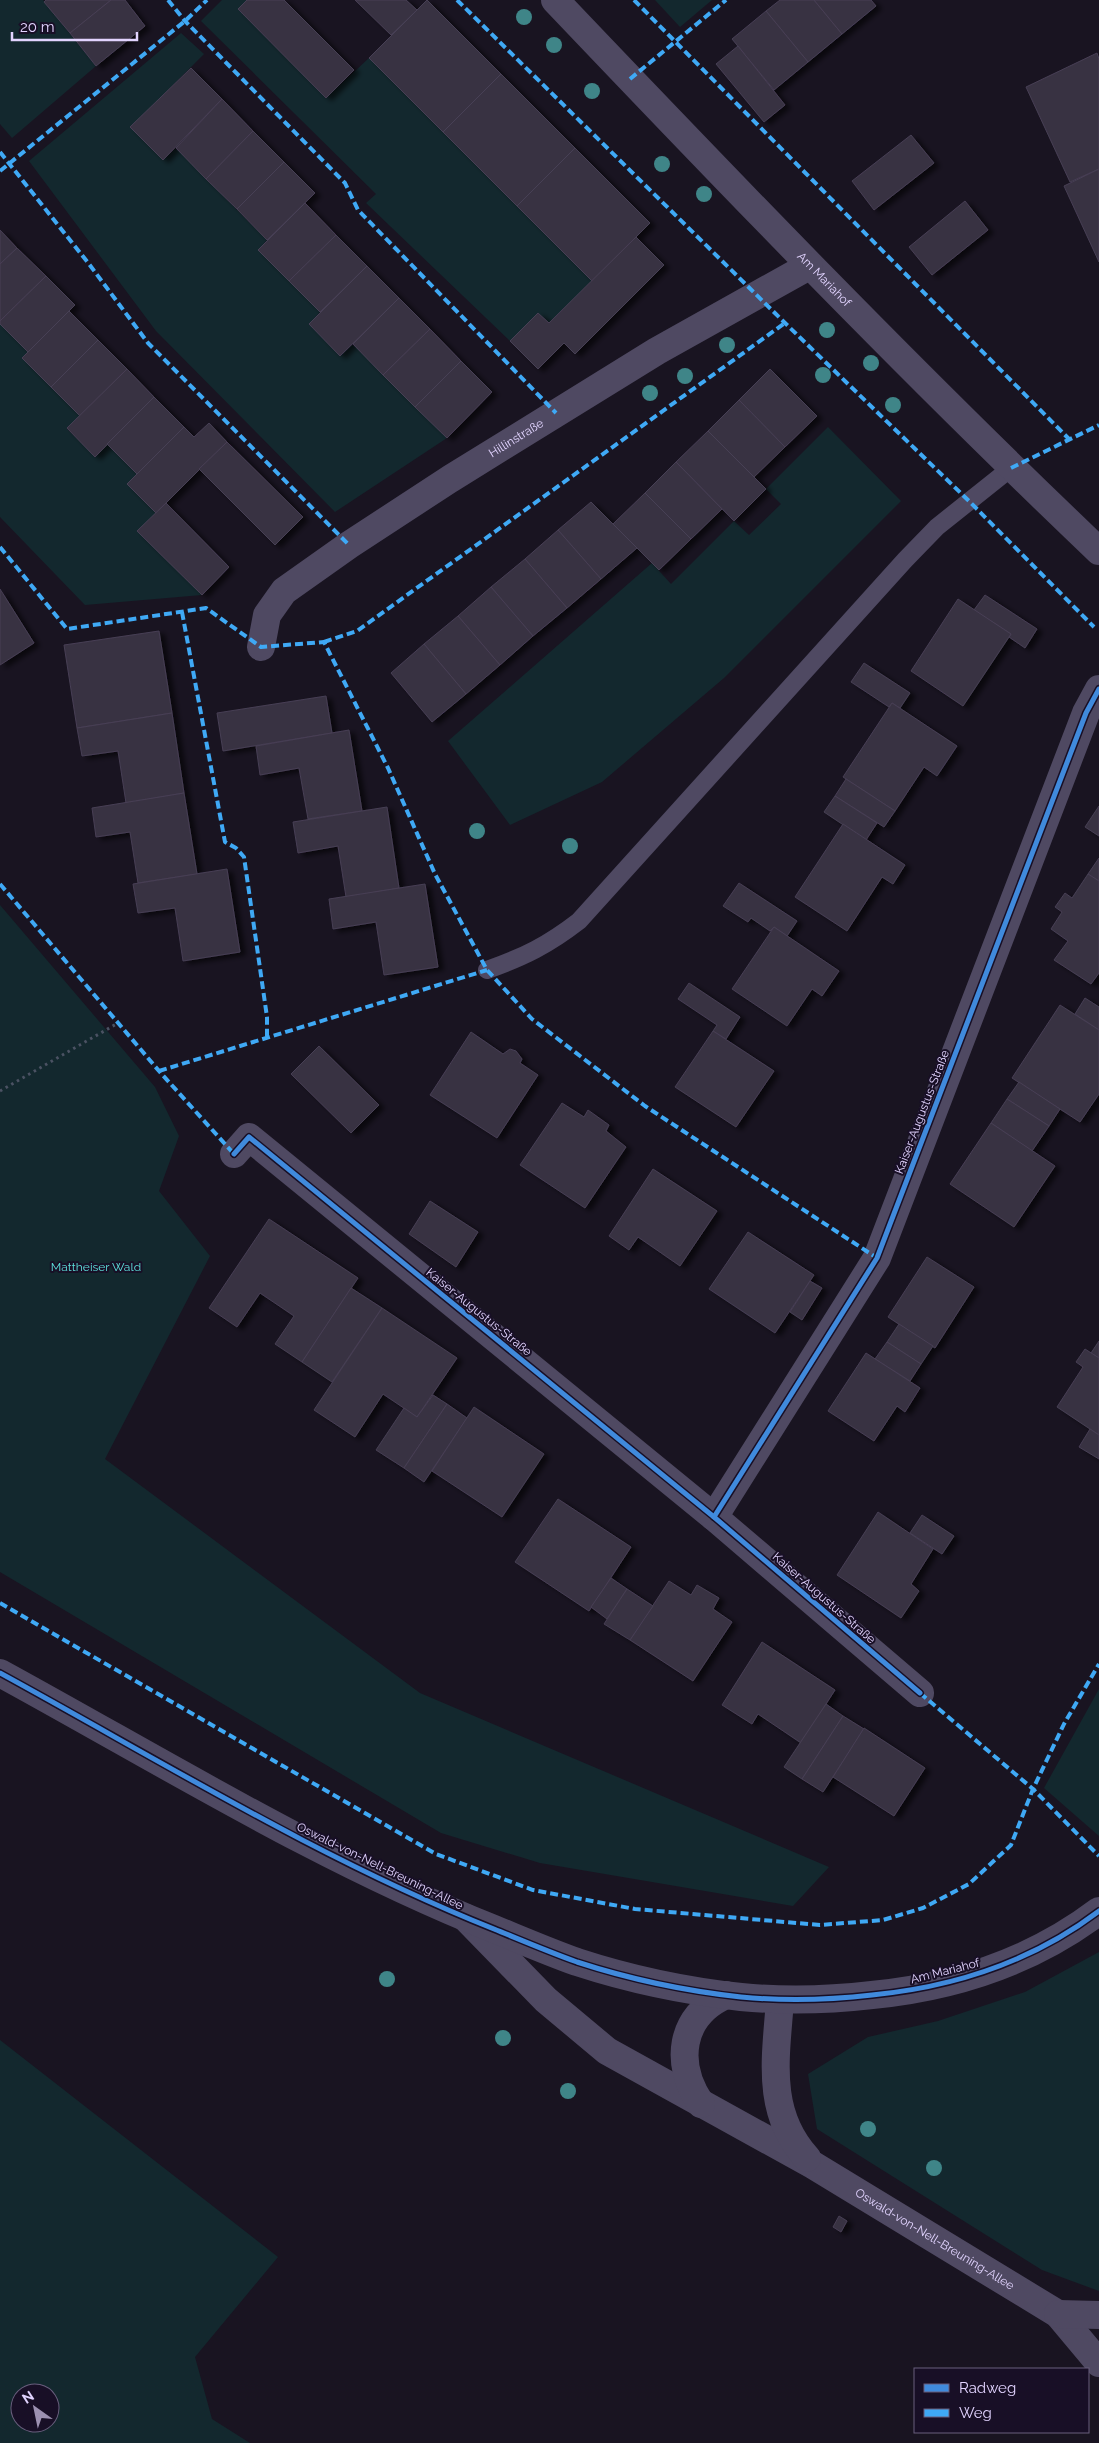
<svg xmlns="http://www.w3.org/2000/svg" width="1099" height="2443" viewBox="0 0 1099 2443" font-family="Raleway,sans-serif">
	<defs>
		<filter id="shadow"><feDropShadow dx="5.5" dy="3" stdDeviation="2.5" flood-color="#0009"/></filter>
	</defs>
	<rect width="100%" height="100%" fill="#191421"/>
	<g fill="#13282e" fill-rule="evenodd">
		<path d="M0,0H43L96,66L12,138L0,124Z"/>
		<path d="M222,0H247L238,9L326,98L369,58L592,281L549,323L538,313L510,341L366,203L376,194L201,21Z"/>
		<path d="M655,0H712L680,27Z"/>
		<path d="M181,33L204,54L131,127L163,160L176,148L267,240L258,250L320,312L309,324L340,355L353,344L447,438L335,512L156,331L29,161Z"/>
		<path d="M0,324L28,352L22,358L80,416L67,429L95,456L107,444L137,474L127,484L156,513L138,531L202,595L85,605L0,517Z"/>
		<path d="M828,427L901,501L724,678L602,782L510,825L448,741L652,563L671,584L734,521L749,535L781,504L766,489Z"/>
		<path d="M0,905L155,1087L179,1136L159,1191L210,1256L105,1459L420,1693L829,1867L793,1906L540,1863L441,1833L0,1572Z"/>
		<path d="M1099,1689V1836L1044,1788Z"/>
		<path d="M1099,1952V2291L1042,2270L817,2129L808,2074L868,2037L938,2021L1025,1992Z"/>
		<path d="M0,2040L278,2257L195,2357L212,2419L250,2443H0ZM20,2393H50V2423H20Z"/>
	</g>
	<g fill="#393243" stroke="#473f54" filter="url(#shadow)">
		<path d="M46,0H111L70,33L44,2Z"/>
		<path d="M111,0H125L145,26L96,66L70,33Z"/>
		<path d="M247,0H284L354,70L326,98L238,9Z"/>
		<path d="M355,0H406L417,10L391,35Z"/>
		<path d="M427,0L501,74L443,132L369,58Z"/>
		<path d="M780,0H814L842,34L808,62L766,11Z"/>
		<path d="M814,0H871L876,6L842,34Z"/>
		<path d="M766,11L808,62L774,90L732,39Z"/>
		<path d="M738,46L785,105L764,122L716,64Z"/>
		<path d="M1097,53L1099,59V169L1070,182L1026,87Z"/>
		<path d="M191,68L222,99L163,160L130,127Z"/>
		<path d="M501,74L575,148L517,206L443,132Z"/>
		<path d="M222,99L253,131L206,179L176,148Z"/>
		<path d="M253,131L284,162L237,209L206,179Z"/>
		<path d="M911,135L934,163L874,210L852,181Z"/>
		<path d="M575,148L650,223L592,281L517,206Z"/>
		<path d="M284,162L315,193L267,240L237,209Z"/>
		<path d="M1099,169V262L1064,186Z"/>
		<path d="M965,201L988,230L932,275L909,247Z"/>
		<path d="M305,203L336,235L289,281L258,250Z"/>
		<path d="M0,230L17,248L0,264Z"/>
		<path d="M336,235L367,266L320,312L289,281Z"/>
		<path d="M636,237L664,265L575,354L564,343L538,369L510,341L538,313L549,323Z"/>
		<path d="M17,248L46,276L0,321V264Z"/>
		<path d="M367,266L399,298L340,356L309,324Z"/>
		<path d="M46,276L75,305L28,352L0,324V321Z"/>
		<path d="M399,298L430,329L383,375L353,344Z"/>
		<path d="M69,311L98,340L51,387L22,358Z"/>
		<path d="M430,329L461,361L415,407L383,375Z"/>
		<path d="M98,340L127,369L80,416L51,387Z"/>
		<path d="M461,361L492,392L447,438L415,407Z"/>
		<path d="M127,369L154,397L95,457L67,428Z"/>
		<path d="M770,369L817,416L785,447L739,400Z"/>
		<path d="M154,397L184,427L137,474L107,444Z"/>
		<path d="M739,400L785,447L754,477L708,431Z"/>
		<path d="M209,423L227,442L156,513L127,484L184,427L194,437Z"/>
		<path d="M708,431L766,489L734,521L676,462Z"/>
		<path d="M227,442L303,517L275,545L199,469Z"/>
		<path d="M676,462L722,509L691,539L645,493Z"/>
		<path d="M645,493L691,539L659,570L613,524Z"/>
		<path d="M591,502L637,548L601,579L558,530Z"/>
		<path d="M166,503L229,567L202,595L137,531Z"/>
		<path d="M558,530L601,579L567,608L525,559Z"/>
		<path d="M525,559L567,608L533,636L491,587Z"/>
		<path d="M491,587L533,636L500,665L458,616Z"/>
		<path d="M0,589L34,643L0,665Z"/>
		<path d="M985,595L1037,629L1025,648L1009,637L1011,634L974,610Z"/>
		<path d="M958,599L1011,634L963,706L911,671Z"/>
		<path d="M458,616L500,665L466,694L424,644Z"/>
		<path d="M159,631L172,713L77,728L64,645Z"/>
		<path d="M424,644L466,694L432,722L391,673Z"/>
		<path d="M864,663L910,693L900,708L892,703L889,707L851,682Z"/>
		<path d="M326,696L332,733L223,751L217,713Z"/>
		<path d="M892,703L957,746L937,776L924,767L895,811L843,777Z"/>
		<path d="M172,713L184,793L126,803L118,751L82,756L77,728Z"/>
		<path d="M349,730L362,811L308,819L299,768L260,775L256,746Z"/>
		<path d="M846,779L895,811L884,827L835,796Z"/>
		<path d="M184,793L197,874L138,883L130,832L96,837L92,808Z"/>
		<path d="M835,796L877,823L866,840L824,812Z"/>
		<path d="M1099,806V836L1085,827Z"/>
		<path d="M387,807L399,888L346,897L338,846L298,853L293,822Z"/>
		<path d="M843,824L905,865L893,884L882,877L847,931L795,897Z"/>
		<path d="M1099,858V881L1088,874Z"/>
		<path d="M227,869L240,952L183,961L175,908L138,913L133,884Z"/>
		<path d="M1088,874L1099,881V973L1091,984L1054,960L1068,941L1051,929L1062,912L1055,907L1065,893L1072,898Z"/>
		<path d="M739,883L797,921L787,936L774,927L770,931L751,918L748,922L723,906Z"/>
		<path d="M425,884L438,967L384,975L376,922L333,929L329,899Z"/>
		<path d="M774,927L839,971L822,996L812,989L787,1026L732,989Z"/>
		<path d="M689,983L740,1017L726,1039L713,1031L717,1025L678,999Z"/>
		<path d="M1085,998L1099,1007V1030L1075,1014Z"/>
		<path d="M1060,1005L1099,1030V1094L1080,1122L1012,1078Z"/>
		<path d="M713,1031L774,1071L736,1127L675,1087Z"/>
		<path d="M471,1032L503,1054L510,1049L516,1051L522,1059L520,1063L538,1075L497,1138L430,1095Z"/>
		<path d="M319,1046L379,1105L351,1133L291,1074Z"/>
		<path d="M1019,1082L1060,1109L1049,1126L1007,1099Z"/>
		<path d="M1007,1099L1049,1126L1032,1151L991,1123Z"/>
		<path d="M562,1103L584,1117L588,1110L609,1125L606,1131L626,1147L585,1208L520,1165Z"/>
		<path d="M991,1123L1055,1166L1014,1227L950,1184Z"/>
		<path d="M653,1169L717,1211L680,1266L638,1237L629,1250L609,1236Z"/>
		<path d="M430,1201L478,1232L456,1267L409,1234Z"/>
		<path d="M269,1219L358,1278L302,1362L275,1344L294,1316L260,1293L237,1327L209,1308Z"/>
		<path d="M748,1232L814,1275L775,1333L709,1289Z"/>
		<path d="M927,1257L974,1287L935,1348L888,1317Z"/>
		<path d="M810,1281L822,1288L802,1320L790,1312Z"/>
		<path d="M351,1288L382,1308L332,1382L302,1362Z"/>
		<path d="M382,1308L457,1358L417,1417L383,1394L355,1437L314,1410Z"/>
		<path d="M899,1324L933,1346L921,1364L887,1342Z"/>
		<path d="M1099,1341V1358L1091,1353Z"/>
		<path d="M887,1342L921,1364L910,1381L875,1359Z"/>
		<path d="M1085,1349L1099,1358V1435L1057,1407L1083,1367L1076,1362Z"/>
		<path d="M866,1353L920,1388L905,1412L897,1406L874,1441L828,1411Z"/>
		<path d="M433,1395L447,1404L404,1468L376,1450L404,1408L417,1417Z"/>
		<path d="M447,1404L467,1418L424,1482L404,1468Z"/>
		<path d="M474,1407L544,1454L502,1517L432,1471Z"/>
		<path d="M1090,1429L1099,1435V1459L1079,1447Z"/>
		<path d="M558,1499L631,1547L589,1611L515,1562Z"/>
		<path d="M878,1512L933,1549L911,1584L919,1591L901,1618L837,1575Z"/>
		<path d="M922,1515L954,1536L942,1554L910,1533Z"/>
		<path d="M611,1578L627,1589L607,1619L591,1607Z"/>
		<path d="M669,1581L691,1595L697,1585L719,1598L713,1609L732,1622L693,1681L630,1640Z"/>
		<path d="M627,1589L653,1606L630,1640L604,1624Z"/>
		<path d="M762,1642L835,1690L801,1743L758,1714L752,1724L722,1705Z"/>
		<path d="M826,1704L843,1716L802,1779L784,1767Z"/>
		<path d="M843,1716L864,1729L823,1792L802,1779Z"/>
		<path d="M864,1728L925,1768L894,1816L833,1777Z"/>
		<path d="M839,2216L847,2221L841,2232L833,2227Z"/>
	</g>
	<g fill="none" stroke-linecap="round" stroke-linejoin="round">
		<path stroke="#4b5263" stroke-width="3" stroke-dasharray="2.5 4" stroke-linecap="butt" d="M0,1091L118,1023"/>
		<path stroke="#4f4962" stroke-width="18" d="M487,970C524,957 548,945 579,921L905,560L937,527L1011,468"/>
		<g stroke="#4f4962" stroke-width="28">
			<path id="s1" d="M555,0C733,187 912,373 1099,551"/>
			<path id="s2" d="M261,647L267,615L284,591L349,545L450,479L657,351L809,266"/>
			<path d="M234,1154L249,1137L714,1517L920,1693"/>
			<path d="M714,1517L877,1258L1086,713L1099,689"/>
			<path id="s3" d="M466,1918L546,2000L607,2051L813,2165L1058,2314L1099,2363"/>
			<path d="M780,2000C776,2057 765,2112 807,2158"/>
			<path d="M701,2104C674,2064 679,2016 726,1995"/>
			<path d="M1058,2314L1099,2315"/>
		</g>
		<path stroke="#4f4962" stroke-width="28" d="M0,1673C163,1762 321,1860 494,1929C521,1940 549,1952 577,1962C629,1979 686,1991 741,1997C784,2001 829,2000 872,1995C954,1987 1033,1961 1099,1911"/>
		<g stroke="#3fa9f5" stroke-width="4" stroke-dasharray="8 4" stroke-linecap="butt">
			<path d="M168,0L185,21L345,183L358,210L556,413"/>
			<path d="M457,0L785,323L970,502L1094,627"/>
			<path d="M634,0L1069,439"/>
			<path d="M630,79L726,0"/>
			<path d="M0,152L89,264L148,343L349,545"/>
			<path d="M0,171L185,21L207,0"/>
			<path d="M1011,468L1099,425"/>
			<path d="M0,547L67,629L206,608L261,647L324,642L388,768L435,874L487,970L532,1019L645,1106L877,1258"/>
			<path d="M182,612L225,842L236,848L244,857L267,1017V1039"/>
			<path d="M324,642L357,631L785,323"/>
			<path d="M0,884L159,1071L234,1154"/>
			<path d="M159,1071L487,970"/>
			<path d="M0,1603L436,1854L533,1890L635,1909L820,1925L883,1920L923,1908L969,1884L1011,1845L1033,1789L1064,1724L1099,1664"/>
			<path d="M920,1693L1033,1789L1099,1856"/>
		</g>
		<defs>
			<g id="cycleway">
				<path d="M234,1154L249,1137L714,1517L920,1693"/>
				<path d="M714,1517L877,1258L1086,713L1099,689"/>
				<path d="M0,1673C163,1762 321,1860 494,1929C521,1940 549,1952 577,1962C629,1979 686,1991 741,1997C784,2001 829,2000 872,1995C954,1987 1033,1961 1099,1911"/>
			</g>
		</defs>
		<use href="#cycleway" stroke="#180f26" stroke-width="8"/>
		<use href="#cycleway" stroke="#408adc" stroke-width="5"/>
	</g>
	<g fill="#3f8588">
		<circle cx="524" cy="17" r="8"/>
		<circle cx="554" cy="45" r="8"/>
		<circle cx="592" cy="91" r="8"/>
		<circle cx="662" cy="164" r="8"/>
		<circle cx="704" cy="194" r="8"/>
		<circle cx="827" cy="330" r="8"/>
		<circle cx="727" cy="345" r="8"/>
		<circle cx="871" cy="363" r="8"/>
		<circle cx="823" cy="375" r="8"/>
		<circle cx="685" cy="376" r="8"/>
		<circle cx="650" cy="393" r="8"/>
		<circle cx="893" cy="405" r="8"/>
		<circle cx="477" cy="831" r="8"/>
		<circle cx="570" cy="846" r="8"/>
		<circle cx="387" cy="1979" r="8"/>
		<circle cx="503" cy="2038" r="8"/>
		<circle cx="568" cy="2091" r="8"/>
		<circle cx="868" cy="2129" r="8"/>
		<circle cx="934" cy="2168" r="8"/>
	</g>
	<g text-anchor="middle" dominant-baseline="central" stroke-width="4" stroke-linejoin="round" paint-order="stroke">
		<g font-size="12" fill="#e2d4ff" stroke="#180f26">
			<text stroke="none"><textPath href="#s1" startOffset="388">Am Mariahof</textPath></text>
			<text stroke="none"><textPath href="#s2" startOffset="340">Hillinstraße</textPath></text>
			<text transform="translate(922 1112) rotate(-69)">Kaiser-Augustus-Straße</text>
			<text transform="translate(479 1312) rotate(39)">Kaiser-Augustus-Straße</text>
			<text transform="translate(824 1598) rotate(41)">Kaiser-Augustus-Straße</text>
			<text transform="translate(380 1866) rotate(26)">Oswald-von-Nell-Breuning-Allee</text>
			<text transform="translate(945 1971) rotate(-14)">Am Mariahof</text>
			<text stroke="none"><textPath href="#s3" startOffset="572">Oswald-von-Nell-Breuning-Allee</textPath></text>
		</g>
		<g font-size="12" fill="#5ee1dc" stroke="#180f26">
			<text x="96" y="1267">Mattheiser Wald</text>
		</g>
	</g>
	<rect x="914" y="2368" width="175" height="65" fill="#180f26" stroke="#695e7d"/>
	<rect x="924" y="2384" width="25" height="8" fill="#408adc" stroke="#695e7d"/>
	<text x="959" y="2393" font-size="15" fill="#e2d4ff">Radweg</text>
	<rect x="924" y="2409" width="25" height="8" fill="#3fa9f5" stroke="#695e7d"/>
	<text x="959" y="2418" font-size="15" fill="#e2d4ff">Weg</text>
	<g transform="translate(35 2408) rotate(327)"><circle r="24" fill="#180f26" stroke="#695e7d"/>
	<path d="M0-4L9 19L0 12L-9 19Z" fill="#9c91b1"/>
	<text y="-8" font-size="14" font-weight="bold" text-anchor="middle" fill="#e2d4ff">N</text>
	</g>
	<path d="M12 32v8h125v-8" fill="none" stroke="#e2d4ff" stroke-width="2.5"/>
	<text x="20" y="32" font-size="15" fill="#e2d4ff" stroke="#180f26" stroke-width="4" paint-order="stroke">20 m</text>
</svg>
